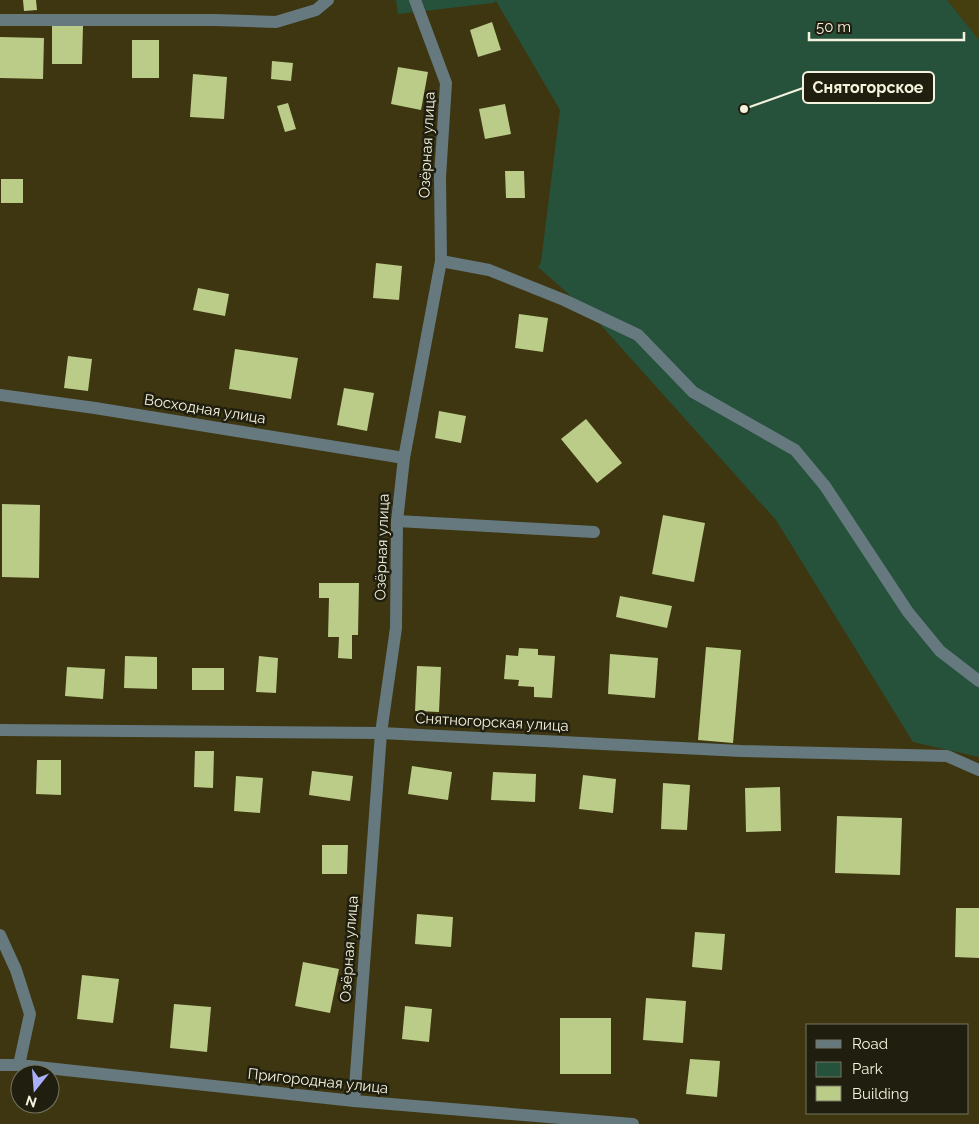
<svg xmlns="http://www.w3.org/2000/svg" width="979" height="1124" viewBox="0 0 979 1124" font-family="Raleway,sans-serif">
	<rect width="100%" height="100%" fill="#3d3611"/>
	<path fill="#453e0e" d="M947,0H979V40Z"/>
	<path fill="#26523c" d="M396,0H947L979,40V757L913,742L776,520L589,312L538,267L541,262L560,110L496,1L493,3L398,14Z"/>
	<g fill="#bbcb88">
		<path d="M23,0H36L37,10L24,11Z"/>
		<path d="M492,22L501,50L478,57L470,30Z"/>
		<path d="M52,26H83L82,64H52Z"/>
		<path d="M0,37L44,38L43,79L0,78Z"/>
		<rect x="132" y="40" width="27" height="38"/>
		<path d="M272,61L293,63L291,81L271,79Z"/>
		<path d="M398,67L428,72L421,110L391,104Z"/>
		<path d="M193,74L227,77L224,119L190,117Z"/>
		<path d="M288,103L296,129L285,132L277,106Z"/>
		<path d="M505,104L511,134L485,139L479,109Z"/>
		<path d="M505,171H524L525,198H506Z"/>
		<rect x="1" y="179" width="22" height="24"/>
		<path d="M376,263L402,266L399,300L373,298Z"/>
		<path d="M198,288L229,294L225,316L193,310Z"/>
		<path d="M519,314L548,318L543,352L515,348Z"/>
		<path d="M235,349L298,358L291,399L229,389Z"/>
		<path d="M68,356L92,359L88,391L64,388Z"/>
		<path d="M344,388L374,393L367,431L337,425Z"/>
		<path d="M439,411L466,416L461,443L435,438Z"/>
		<path d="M586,419L622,463L597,483L561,439Z"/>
		<path d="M2,504L40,505L39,578L2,577Z"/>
		<path d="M663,515L705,523L694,582L652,574Z"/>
		<path d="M319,583H359L358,635H352V659L338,658L339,637H328L329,598H319Z"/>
		<path d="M620,596L672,606L667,628L616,617Z"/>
		<path d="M706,647L741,650L733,743L698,740Z"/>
		<path d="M519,648L538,649V655L555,656L552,698L534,697V687L518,686L519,680L504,679L506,655L518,656Z"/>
		<path d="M610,654L658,658L655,698L608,694Z"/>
		<path d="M125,656L157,657V689L124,688Z"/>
		<path d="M259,656L278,658L276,693L256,692Z"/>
		<path d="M417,666L441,667L439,712L415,711Z"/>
		<path d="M67,667L105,669L103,699L65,696Z"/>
		<rect x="192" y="668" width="32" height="22"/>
		<path d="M195,751H214L213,788L194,787Z"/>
		<path d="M37,760H61V795L36,794Z"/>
		<path d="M412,766L452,772L448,800L408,794Z"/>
		<path d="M312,771L353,776L350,801L309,795Z"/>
		<path d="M493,772L536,774L535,802L491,800Z"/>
		<path d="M583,775L616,779L613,813L579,809Z"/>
		<path d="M236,776L263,778L260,813L234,811Z"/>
		<path d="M663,783L690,785L687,830L661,829Z"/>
		<path d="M780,787L781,831L746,832L745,788Z"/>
		<path d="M837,816L902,818L900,875L835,873Z"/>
		<path d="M322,845H348L347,874H322Z"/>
		<path d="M956,908H979V958L955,957Z"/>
		<path d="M417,914L453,917L451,947L415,944Z"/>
		<path d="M695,932L725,934L722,970L692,967Z"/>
		<path d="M303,962L339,969L330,1013L295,1006Z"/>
		<path d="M82,975L119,979L113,1023L77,1019Z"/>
		<path d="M646,998L686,1001L683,1043L643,1040Z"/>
		<path d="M174,1004L211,1007L207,1052L170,1048Z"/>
		<path d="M405,1006L432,1009L429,1042L402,1039Z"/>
		<rect x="560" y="1018" width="51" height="56"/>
		<path d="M690,1059L720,1061L717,1097L686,1094Z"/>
	</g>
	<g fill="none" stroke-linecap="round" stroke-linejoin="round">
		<g stroke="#65797f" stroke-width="12">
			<path d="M0,20H215L276,22L316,10L328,0"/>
			<path d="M441,261L489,270L564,300L638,335L693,392L795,450L825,486L908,612L940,651L979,681"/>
			<path d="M0,395L95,408L404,458"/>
			<path d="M397,521L594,532"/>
			<path d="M0,730L381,733L741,751L947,756L979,770"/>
			<path d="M0,935L16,970L30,1014L19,1065"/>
			<path d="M0,1065H19L354,1101L633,1124"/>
			<path d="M354,1101L381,733L396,628L397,521L404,458L441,261L440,177L446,83L415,0"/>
		</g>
	</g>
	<g text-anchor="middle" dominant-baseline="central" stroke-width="5" stroke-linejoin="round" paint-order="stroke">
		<g font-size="15" fill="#f5f2de" stroke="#201e0e">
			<text transform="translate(427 145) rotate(-87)">Озёрная улица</text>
			<text transform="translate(205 409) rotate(9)">Восходная улица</text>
			<text transform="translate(382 547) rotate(-88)">Озёрная улица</text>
			<text transform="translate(492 722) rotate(3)">Снятногорская улица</text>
			<text transform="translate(349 949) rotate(-86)">Озёрная улица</text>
			<text transform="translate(318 1081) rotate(6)">Пригородная улица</text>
		</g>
	</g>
	<path fill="none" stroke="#f5f2de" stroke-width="2" d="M744 109L803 88"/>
	<circle fill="#f5f2de" stroke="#201e0e" stroke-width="2" cx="744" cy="109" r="5"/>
	<rect fill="#201e0e" stroke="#f5f2de" stroke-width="2" x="803" y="72" width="131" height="31" rx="5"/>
	<g font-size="16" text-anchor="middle" font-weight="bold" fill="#f5f2de">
		<text x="868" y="93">Снятогорское</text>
	</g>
	<rect x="806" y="1024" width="162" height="90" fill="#201e0e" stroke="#757361"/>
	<rect x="816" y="1040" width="25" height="8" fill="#65797f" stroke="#757361"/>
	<text x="852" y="1049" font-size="15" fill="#f5f2de">Road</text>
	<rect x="816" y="1062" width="25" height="15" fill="#26523c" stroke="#757361"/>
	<text x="852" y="1074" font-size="15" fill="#f5f2de">Park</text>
	<rect x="816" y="1086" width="25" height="15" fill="#bbcb88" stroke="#757361"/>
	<text x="852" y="1099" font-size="15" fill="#f5f2de">Building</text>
	<g transform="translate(35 1089) rotate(197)"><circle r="24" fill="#201e0e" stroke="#757361"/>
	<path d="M0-4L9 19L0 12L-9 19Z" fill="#a9b0fc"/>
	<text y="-8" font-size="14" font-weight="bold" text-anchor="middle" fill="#f5f2de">N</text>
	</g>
	<path d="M809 32v8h155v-8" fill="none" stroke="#f5f2de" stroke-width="2.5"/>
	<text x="816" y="32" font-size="15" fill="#f5f2de" stroke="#201e0e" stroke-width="4" paint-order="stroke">50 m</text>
</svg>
